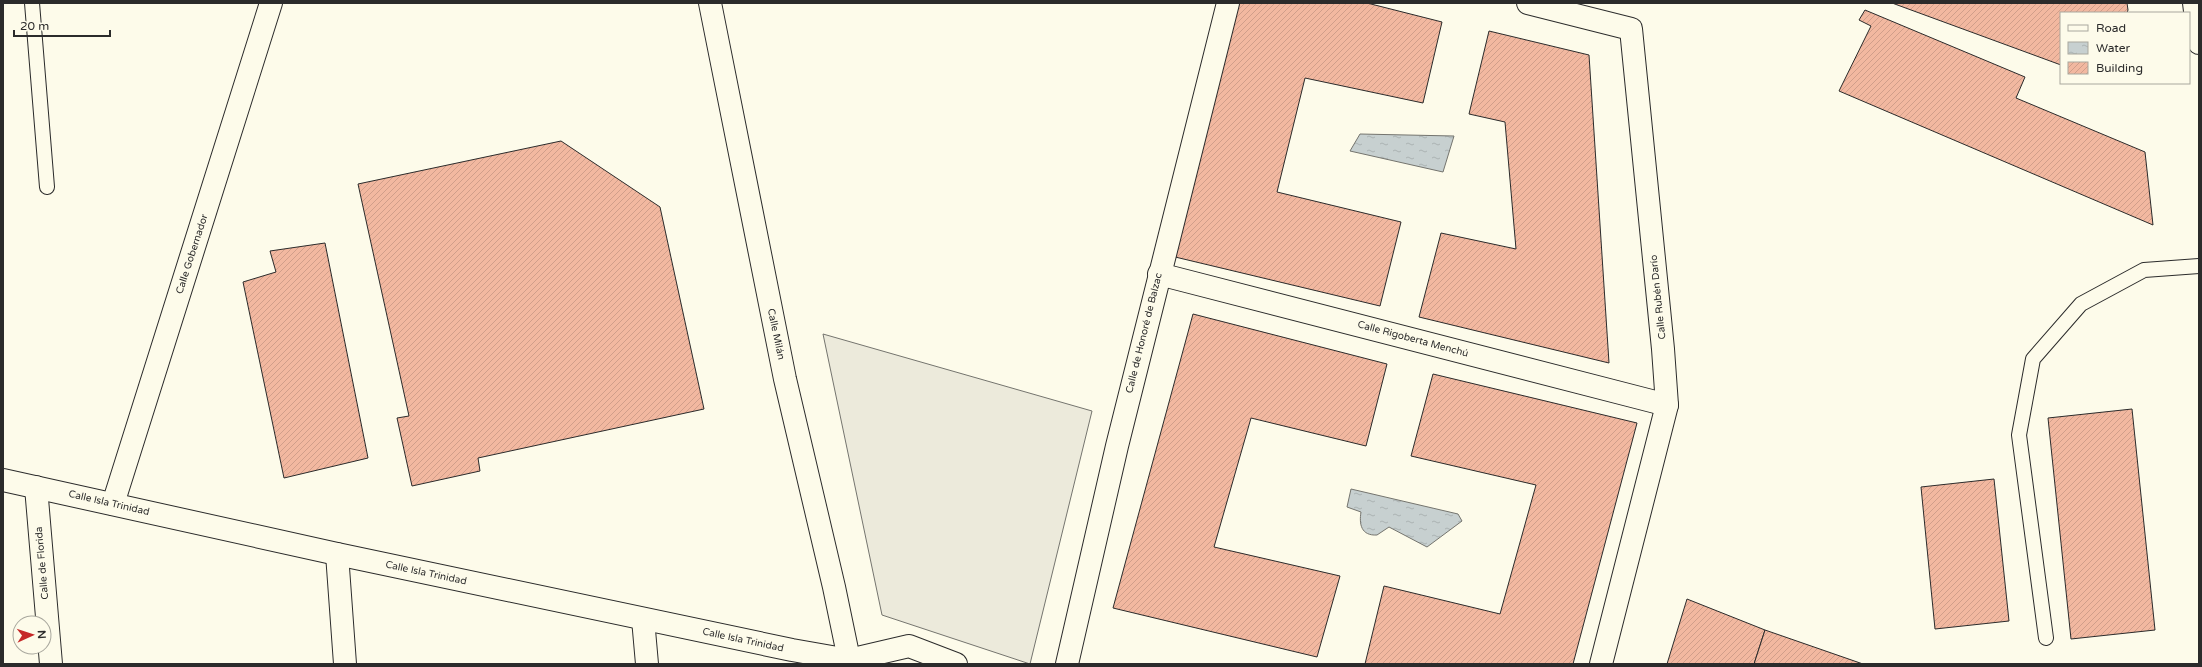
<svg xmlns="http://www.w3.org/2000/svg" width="2202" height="667" viewBox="0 0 2202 667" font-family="'Varela Round',sans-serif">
	<defs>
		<pattern id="water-ripples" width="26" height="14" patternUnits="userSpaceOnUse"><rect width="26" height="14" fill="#c7d0d0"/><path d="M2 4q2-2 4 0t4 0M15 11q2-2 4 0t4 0" fill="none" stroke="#abb3b3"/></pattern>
		<pattern id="building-hatch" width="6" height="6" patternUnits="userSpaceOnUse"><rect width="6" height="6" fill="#f2b8a0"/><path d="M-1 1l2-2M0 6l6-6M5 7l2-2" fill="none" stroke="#d09e8a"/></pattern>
	</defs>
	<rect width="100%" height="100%" fill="#fdfbea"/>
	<path fill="#eceadb" stroke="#74746e" d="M823,334L1092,411L1030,664L882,615Z"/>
	<g fill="url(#water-ripples)" stroke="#74746e">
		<path d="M1360,134L1454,136L1443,172L1350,151Z"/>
		<path d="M1351,489L1458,514L1462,521L1427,547L1389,527L1377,535C1361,536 1359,524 1361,512L1347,507Z"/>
	</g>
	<g fill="url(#building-hatch)" stroke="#2b2b2b">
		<path d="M1233,3H1367L1442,22L1423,103L1305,78L1277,192L1401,222L1380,306L1171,256Z"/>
		<path d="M1892,3H2127L2128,10L2127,13H2061V65Z"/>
		<path d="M1865,10L2025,77L2016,98L2145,152L2153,225L1839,91L1871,26L1859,20Z"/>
		<path d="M1489,31L1589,55L1609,363L1419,317L1441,233L1516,249L1505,122L1469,114Z"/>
		<path d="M561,141L660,207L704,409L478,458L480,471L412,486L397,418L409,416L358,184Z"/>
		<path d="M325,243L368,458L284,478L243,282L276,272L270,251Z"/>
		<path d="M1193,314L1387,364L1366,446L1251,418L1214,547L1340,576L1317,657L1113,608Z"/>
		<path d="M1433,374L1637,423L1573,664H1365L1384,586L1500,614L1536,485L1411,456Z"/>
		<path d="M2132,409L2155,630L2071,639L2048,418Z"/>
		<path d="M1994,479L2009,621L1935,629L1921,487Z"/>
		<path d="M1687,599L1765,630L1754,664H1667Z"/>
		<path d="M1765,630L1863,664H1754Z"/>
	</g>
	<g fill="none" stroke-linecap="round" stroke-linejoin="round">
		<defs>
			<g id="lane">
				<path d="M32,3L47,187"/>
				<path d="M2046,638L2019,435L2033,359L2081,304L2144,270L2199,266"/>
			</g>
			<g id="street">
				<path d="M710,3L785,379L834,587L850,664"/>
				<path d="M1528,3L1631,29L1663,349L1667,405L1601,664"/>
				<path d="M1159,274L1667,405"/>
				<path d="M3,480L337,554L792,650L849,660L909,646L956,664"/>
				<path d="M36,487L51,664"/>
				<path d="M113,504L271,3"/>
				<path d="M337,554L345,664"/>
				<path d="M643,619L647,664"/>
				<path d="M1067,664L1117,446L1228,3"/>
			</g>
			<path id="secondary" d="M2194,3L2199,43"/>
		</defs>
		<use href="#lane" stroke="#2b2b2b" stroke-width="16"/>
		<use href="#street" stroke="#2b2b2b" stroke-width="24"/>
		<use href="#secondary" stroke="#2b2b2b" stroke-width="24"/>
		<use href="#lane" stroke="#fdfbea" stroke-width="14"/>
		<use href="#street" stroke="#fdfbea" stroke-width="22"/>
		<use href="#secondary" stroke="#fdfbea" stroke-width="22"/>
	</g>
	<g text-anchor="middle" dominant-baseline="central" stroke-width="3" stroke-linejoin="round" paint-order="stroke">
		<g font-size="10" fill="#2b2b2b" stroke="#fdfbea">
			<text transform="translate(192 254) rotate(-72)">Calle Gobernador</text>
			<text transform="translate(1658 297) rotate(-96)">Calle Rubén Darío</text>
			<text transform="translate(1144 333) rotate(-76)">Calle de Honoré de Balzac</text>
			<text transform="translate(776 334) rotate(78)">Calle Milán</text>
			<text transform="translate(1413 339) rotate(15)">Calle Rigoberta Menchú</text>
			<text transform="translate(109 503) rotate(13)">Calle Isla Trinidad</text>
			<text transform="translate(42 563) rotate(-95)">Calle de Florida</text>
			<text transform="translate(426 573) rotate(12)">Calle Isla Trinidad</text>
			<text transform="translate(743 640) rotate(12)">Calle Isla Trinidad</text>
		</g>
	</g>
	<rect width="2202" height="667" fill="none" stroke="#2b2b2b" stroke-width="8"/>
	<rect x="2060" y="12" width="130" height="72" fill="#fdfbea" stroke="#a9a89e"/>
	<rect x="2068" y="25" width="20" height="6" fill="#fdfbea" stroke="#a9a89e"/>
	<text x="2096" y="32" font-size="12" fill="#2b2b2b">Road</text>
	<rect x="2068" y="42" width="20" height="12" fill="url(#water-ripples)" stroke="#a9a89e"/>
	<text x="2096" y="52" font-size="12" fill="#2b2b2b">Water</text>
	<rect x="2068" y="62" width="20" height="12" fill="url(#building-hatch)" stroke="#a9a89e"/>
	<text x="2096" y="72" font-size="12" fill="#2b2b2b">Building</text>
	<g transform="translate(32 635) rotate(87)"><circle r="19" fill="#fdfbea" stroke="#a9a89e"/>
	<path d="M0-3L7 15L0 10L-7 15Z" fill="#c62828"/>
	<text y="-6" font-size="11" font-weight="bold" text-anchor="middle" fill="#2b2b2b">N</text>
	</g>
	<path d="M14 30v6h96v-6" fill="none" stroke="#2b2b2b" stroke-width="2"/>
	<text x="20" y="30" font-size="12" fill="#2b2b2b" stroke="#fdfbea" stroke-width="3" paint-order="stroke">20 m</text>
</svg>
